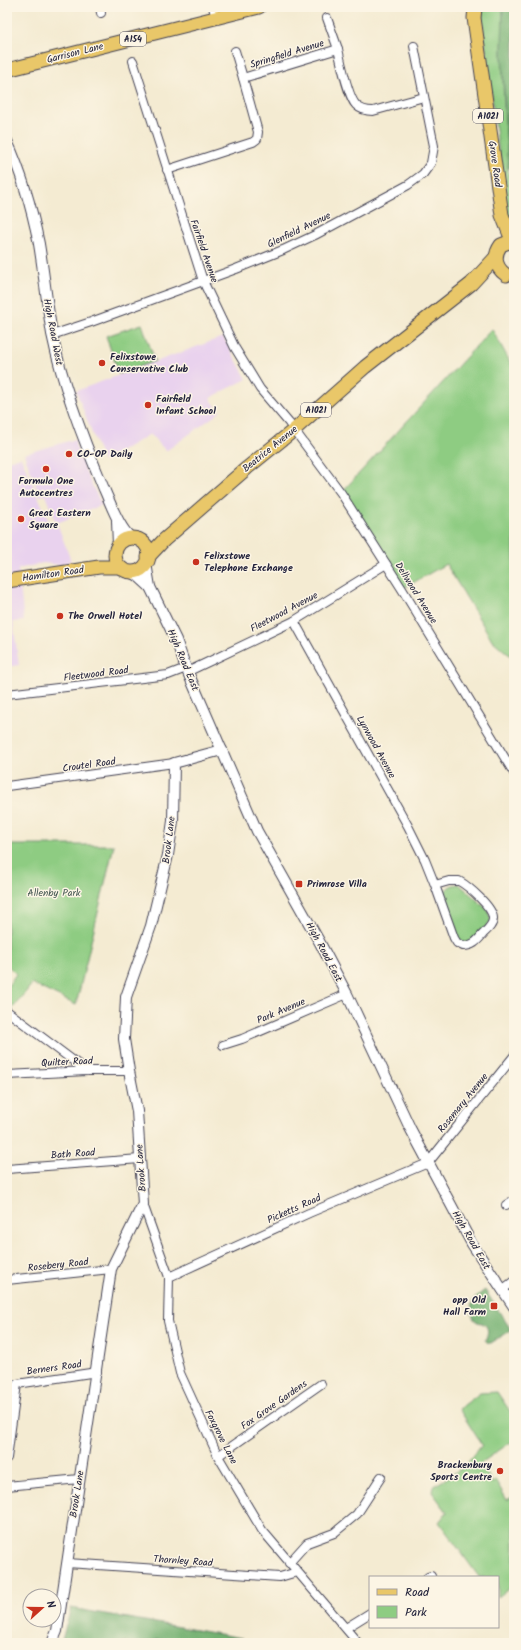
<svg xmlns="http://www.w3.org/2000/svg" width="521" height="1650" viewBox="0 0 521 1650" font-family="Kalam,sans-serif">
	<rect width="100%" height="100%" fill="#fcf5e5"/>
	<filter id="ink" filterUnits="userSpaceOnUse"><feTurbulence type="fractalNoise" baseFrequency=".025" numOctaves="2"/><feDisplacementMap in="SourceGraphic" scale="8" xChannelSelector="R" yChannelSelector="G"/><feConvolveMatrix kernelMatrix="1 2 1 2 8 2 1 2 1" color-interpolation-filters="sRGB"/></filter>
	<filter id="wash" filterUnits="userSpaceOnUse"><feTurbulence type="fractalNoise" baseFrequency=".012" numOctaves="4" result="noise"/><feDisplacementMap in="SourceGraphic" scale="16" xChannelSelector="R" yChannelSelector="G"/><feGaussianBlur stdDeviation="0.9" result="paint"/><feColorMatrix in="noise" values="0 0 0 0 0 0 0 0 0 0 0 0 0 0 0 0 0 1.4 0 .05"/><feComposite in="paint" operator="in"/></filter>
	<g filter="url(#wash)">
		<rect width="100%" height="100%" fill="#f4ebd2"/>
		<g fill="#e9d2ee">
			<path d="M223,337L247,379L210,398L220,412L166,451L150,434L103,462L76,391Z"/>
			<path d="M76,439L75,444L88,477L102,505L57,523L71,561L60,565L43,563L18,569L24,621L13,622L19,665L7,667V461L21,457L51,526L56,523L45,495L40,496L24,454Z"/>
		</g>
		<g fill="#8ecc82" stroke="#58775e">
			<path d="M483,7H503L502,54L504,108L508,169L514,199V227L510,226L507,218L482,18Z"/>
			<path d="M142,324L155,361L119,374L106,336Z"/>
			<path d="M492,329L514,369V659L492,640L446,564L402,589L341,493Z"/>
			<path d="M7,845H114L76,1005L32,984L9,1013L7,1011V987L16,974L7,965Z"/>
			<path d="M459,884L488,910L491,921L473,941L464,943L458,940L443,899C445,888 449,885 459,884Z"/>
			<path d="M497,1392L514,1417V1440L481,1463L492,1483L496,1481L507,1500L514,1496V1585L498,1597V1577H479L439,1522L447,1512L432,1492L433,1487L465,1466L482,1445L459,1409L480,1393Z"/>
		</g>
		<g fill="#72b070" stroke="#4a6956">
			<path d="M503,7H514V165L508,169L502,54Z"/>
			<path d="M485,1290L510,1328V1331L491,1343H488L485,1340C488,1334 490,1327 482,1323C481,1323 477,1322 476,1321C474,1320 472,1316 472,1313C469,1301 477,1296 485,1290Z"/>
			<path d="M71,1608L242,1638L241,1643H200L186,1638L157,1640L145,1643H61Z"/>
		</g>
	</g>
	<g filter="url(#ink)">
		<g fill="none" stroke-linecap="round" stroke-linejoin="round">
			<defs>
				<g id="minor">
					<path d="M100,7L101,13"/>
					<path d="M213,7L216,18"/>
					<path d="M338,49C341,62 348,97 356,105C361,110 367,111 373,111L424,97"/>
					<path d="M235,51L243,78"/>
					<path d="M133,61L203,281L235,348L260,389L289,423L341,493L402,589L514,773"/>
					<path d="M167,170L253,142L257,139L258,132L243,78L338,49L327,18"/>
					<path d="M52,335L91,322L236,269L283,250L315,235L408,185L423,174L431,163L434,146L414,46"/>
					<path d="M294,621L408,826L425,860L435,885L449,881H459C468,886 494,908 493,919C493,925 487,930 483,934C477,941 473,946 463,946L457,943L454,938L435,885"/>
					<path d="M187,672L294,621L386,564"/>
					<path d="M7,694L168,675L186,668"/>
					<path d="M7,786L174,763"/>
					<path d="M7,1011L87,1071"/>
					<path d="M223,1045L242,1039L347,994"/>
					<path d="M7,1075L87,1071H129"/>
					<path d="M7,1169L140,1159"/>
					<path d="M143,1204L169,1277L168,1321L180,1373L218,1456L262,1530L358,1643"/>
					<path d="M506,1205L514,1200"/>
					<path d="M169,1277L309,1213L428,1163L514,1056"/>
					<path d="M7,1280L111,1269"/>
					<path d="M502,1290L514,1281"/>
					<path d="M218,1456L321,1384"/>
					<path d="M7,1458L17,1384L97,1372"/>
					<path d="M7,1486L79,1479"/>
					<path d="M67,1563L280,1577L297,1572"/>
					<path d="M289,1563L307,1543L334,1533L357,1514L381,1477"/>
					<path d="M428,1577L431,1576"/>
					<path d="M346,1628L370,1613"/>
				</g>
				<g id="tertiary">
					<path d="M7,141C22,174 32,209 39,244C44,274 47,304 52,334C63,387 83,439 104,489C110,502 120,531 132,538"/>
					<path d="M117,521L118,545"/>
					<path d="M146,563L150,587L176,640L186,668L257,831L319,941L347,994L410,1128L472,1244L514,1307"/>
					<path d="M131,572L138,576L150,587"/>
					<path d="M52,1643L57,1631L111,1269L143,1204L137,1111L129,1071L124,1039L126,997L151,926L168,855L173,821L174,763L222,750"/>
				</g>
				<g id="primary">
					<path d="M475,7L474,18L502,215L512,240"/>
					<path d="M7,70L259,7"/>
					<path d="M506,275C495,267 493,256 501,245L514,240"/>
					<circle cx="132" cy="555" r="17"/>
					<path d="M148,557L164,540L247,468L294,430L365,367L471,284L496,257"/>
					<path d="M7,581L99,567H120"/>
				</g>
			</defs>
			<use href="#minor" stroke="#424052" stroke-width="10"/>
			<use href="#tertiary" stroke="#424052" stroke-width="12"/>
			<use href="#primary" stroke="#424052" stroke-width="15"/>
			<use href="#minor" stroke="#fff" stroke-width="8"/>
			<use href="#tertiary" stroke="#fff" stroke-width="10"/>
			<use href="#primary" stroke="#e9c769" stroke-width="13"/>
		</g>
	</g>
	<g fill="#c8321e" stroke="#fcf5e5" stroke-width="1.5">
		<circle cx="102" cy="363" r="4"/>
		<circle cx="148" cy="405" r="4"/>
		<circle cx="69" cy="454" r="4"/>
		<circle cx="46" cy="469" r="4"/>
		<circle cx="21" cy="519" r="4"/>
		<circle cx="196" cy="562" r="4"/>
		<circle cx="60" cy="616" r="4"/>
		<rect x="295" y="880" width="8" height="8" rx="2"/>
		<rect x="490" y="1302" width="8" height="8" rx="2"/>
		<circle cx="500" cy="1471" r="4"/>
	</g>
	<g text-anchor="middle" dominant-baseline="central" stroke-width="3" stroke-linejoin="round" paint-order="stroke">
		<g fill="#fcf5e5" stroke="#63616e" stroke-width="1">
			<rect x="120" y="32" width="26" height="14" rx="3"/>
			<rect x="473" y="109" width="30" height="14" rx="3"/>
			<rect x="301" y="403" width="30" height="14" rx="3"/>
		</g>
		<g font-size="9" font-weight="bold" fill="#22223b">
			<text x="133" y="39">A154</text>
			<text x="488" y="116">A1021</text>
			<text x="316" y="410">A1021</text>
		</g>
		<g font-size="10" fill="#22223b" stroke="#fcf5e5">
			<text transform="translate(75 53) rotate(-14)">Garrison Lane</text>
			<text transform="translate(287 54) rotate(-17)">Springfield Avenue</text>
			<text transform="translate(495 164) rotate(82)">Grove Road</text>
			<text transform="translate(299 230) rotate(-26)">Glenfield Avenue</text>
			<text transform="translate(204 251) rotate(71)">Fairfield Avenue</text>
			<text transform="translate(53 332) rotate(79)">High Road West</text>
			<text transform="translate(270 449) rotate(-39)">Beatrice Avenue</text>
			<text transform="translate(53 574) rotate(-8)">Hamilton Road</text>
			<text transform="translate(416 593) rotate(58)">Dellwood Avenue</text>
			<text transform="translate(284 612) rotate(-28)">Fleetwood Avenue</text>
			<text transform="translate(183 660) rotate(67)">High Road East</text>
			<text transform="translate(96 674) rotate(-7)">Fleetwood Road</text>
			<text transform="translate(376 747) rotate(61)">Lynwood Avenue</text>
			<text transform="translate(89 765) rotate(-8)">Croutel Road</text>
			<text transform="translate(169 840) rotate(-83)">Brook Lane</text>
			<text transform="translate(324 952) rotate(62)">High Road East</text>
			<text transform="translate(281 1011) rotate(-23)">Park Avenue</text>
			<text transform="translate(67 1062) rotate(-3)">Quilter Road</text>
			<text transform="translate(463 1103) rotate(-51)">Rosemary Avenue</text>
			<text transform="translate(73 1154) rotate(-4)">Bath Road</text>
			<text transform="translate(141 1168) rotate(-94)">Brook Lane</text>
			<text transform="translate(294 1209) rotate(-24)">Picketts Road</text>
			<text transform="translate(471 1240) rotate(60)">High Road East</text>
			<text transform="translate(58 1265) rotate(-6)">Rosebery Road</text>
			<text transform="translate(54 1368) rotate(-8)">Berners Road</text>
			<text transform="translate(274 1405) rotate(-35)">Fox Grove Gardens</text>
			<text transform="translate(221 1437) rotate(63)">Foxgrove Lane</text>
			<text transform="translate(77 1494) rotate(-81)">Brook Lane</text>
			<text transform="translate(183 1561) rotate(4)">Thornley Road</text>
		</g>
		<g font-size="10" font-weight="bold" fill="#22223b" stroke="#fcf5e5" text-anchor="start">
			<text x="110" y="357">Felixstowe<tspan x="110" dy="12">Conservative Club</tspan></text>
			<text x="156" y="399">Fairfield<tspan x="156" dy="12">Infant School</tspan></text>
			<text x="77" y="454">CO-OP Daily</text>
			<text x="46" y="481" text-anchor="middle">Formula One<tspan x="46" dy="12">Autocentres</tspan></text>
			<text x="29" y="513">Great Eastern<tspan x="29" dy="12">Square</tspan></text>
			<text x="204" y="556">Felixstowe<tspan x="204" dy="12">Telephone Exchange</tspan></text>
			<text x="68" y="616">The Orwell Hotel</text>
			<text x="307" y="884">Primrose Villa</text>
			<text x="486" y="1300" text-anchor="end">opp Old<tspan x="486" dy="12">Hall Farm</tspan></text>
			<text x="492" y="1465" text-anchor="end">Brackenbury<tspan x="492" dy="12">Sports Centre</tspan></text>
		</g>
		<g font-size="10" fill="#425550" stroke="#fcf5e5">
			<text x="54" y="893">Allenby Park</text>
		</g>
	</g>
	<rect width="521" height="1650" fill="none" stroke="#fcf5e5" stroke-width="24"/>
	<rect x="369" y="1576" width="130" height="52" fill="#fcf5e5" stroke="#a5a1a1"/>
	<rect x="377" y="1589" width="20" height="6" fill="#e9c769" stroke="#a5a1a1"/>
	<text x="405" y="1596" font-size="12" fill="#22223b">Road</text>
	<rect x="377" y="1606" width="20" height="12" fill="#8ecc82" stroke="#a5a1a1"/>
	<text x="405" y="1616" font-size="12" fill="#22223b">Park</text>
	<g transform="translate(42 1608) rotate(69)"><circle r="19" fill="#fcf5e5" stroke="#a5a1a1"/>
	<path d="M0-3L7 15L0 10L-7 15Z" fill="#c8321e"/>
	<text y="-6" font-size="11" font-weight="bold" text-anchor="middle" fill="#22223b">N</text>
	</g>
</svg>
